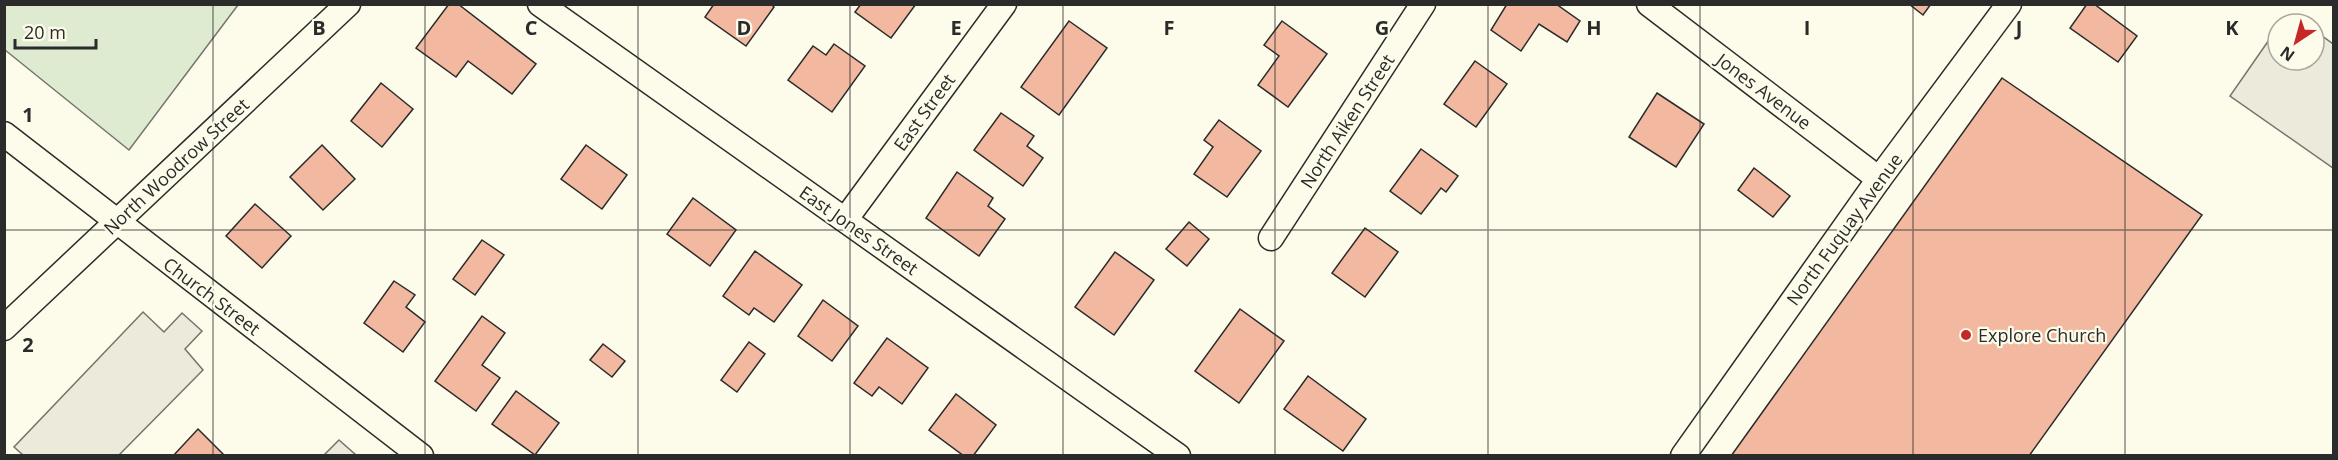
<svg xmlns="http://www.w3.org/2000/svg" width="2338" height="460" viewBox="0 0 2338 460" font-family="'Open Sans',sans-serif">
	<rect width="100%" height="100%" fill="#fdfbea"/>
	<path fill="#deebd1" stroke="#74746e" stroke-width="1.5" d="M4,5L5,4L238,5L129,150L5,50Z"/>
	<g fill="#eceadb" stroke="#74746e" stroke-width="1.5">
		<path d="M2278,27V60H2314V30L2333,44V168L2230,96Z"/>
		<path d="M143,312L164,332L182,313L202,331L185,349L203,370L119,455H23L14,447Z"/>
		<path d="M339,440L356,455H324Z"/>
	</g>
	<g fill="#f2b8a0" stroke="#2b2b2b" stroke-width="1.5">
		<path d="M449,4H458L536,64L512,94L468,61L456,77L416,48Z"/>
		<path d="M714,4H771L774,7L746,46L705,17Z"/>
		<path d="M861,4H916L891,38L855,12Z"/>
		<path d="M1507,4H1556L1580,21L1567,42L1539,24L1521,51L1491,30Z"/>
		<path d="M1909,4H1931L1923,15Z"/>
		<path d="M2087,4H2094L2137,36L2118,62L2070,28Z"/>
		<path d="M1069,21L1107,48L1059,115L1021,87Z"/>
		<path d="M1282,21L1327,54L1288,107L1258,85L1279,56L1264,45Z"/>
		<path d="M834,44L865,66L832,112L788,80L813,46L826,55Z"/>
		<path d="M1475,61L1507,84L1476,127L1444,104Z"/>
		<path d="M2002,78L2202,215L2029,456H1731Z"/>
		<path d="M381,83L413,109L382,147L351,121Z"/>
		<path d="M1657,93L1704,124L1676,167L1629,137Z"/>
		<path d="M1001,113L1034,136L1027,146L1043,158L1023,186L974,150Z"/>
		<path d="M1219,120L1261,151L1227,197L1194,174L1213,147L1204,140Z"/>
		<path d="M322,145L355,179L323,210L290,177Z"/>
		<path d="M586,145L627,175L602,209L561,179Z"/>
		<path d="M1421,149L1458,176L1446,192L1441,188L1421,214L1390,191Z"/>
		<path d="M1754,168L1790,196L1773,217L1738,190Z"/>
		<path d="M957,172L993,198L988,206L1005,219L979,256L926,218Z"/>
		<path d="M693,198L736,230L710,266L667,234Z"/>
		<path d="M255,204L291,236L262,268L226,236Z"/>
		<path d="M1189,222L1209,239L1187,266L1166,249Z"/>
		<path d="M1365,228L1398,252L1365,297L1332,273Z"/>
		<path d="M482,240L504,255L475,295L453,279Z"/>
		<path d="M755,251L802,285L774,322L754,308L749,315L723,296Z"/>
		<path d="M1115,252L1154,280L1114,335L1075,307Z"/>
		<path d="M394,281L415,295L406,307L425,322L403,352L364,323Z"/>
		<path d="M823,300L858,326L832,361L798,336Z"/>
		<path d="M1240,309L1284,341L1239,403L1195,371Z"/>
		<path d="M482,316L505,333L482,365L500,378L476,411L435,381Z"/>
		<path d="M887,338L928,368L902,404L879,387L872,396L854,383Z"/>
		<path d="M749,342L765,354L737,392L721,380Z"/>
		<path d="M603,344L625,361L612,377L590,360Z"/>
		<path d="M1308,376L1366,419L1343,451L1284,409Z"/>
		<path d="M516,391L559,423L535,455L492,424Z"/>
		<path d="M956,394L996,425L973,456H964L929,430Z"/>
		<path d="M198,429L225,456H173Z"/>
	</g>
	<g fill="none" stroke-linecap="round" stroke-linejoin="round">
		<defs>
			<g id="street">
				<path d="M540,4L1178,456"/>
				<path d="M1649,4L1879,179"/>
				<path d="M4,134L421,456"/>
				<path d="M845,220L1004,4"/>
				<path d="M1271,238L1423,4"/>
				<path d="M4,328L348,4"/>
				<path d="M1683,456L1879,179L2009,4"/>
			</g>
		</defs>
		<use href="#street" stroke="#2b2b2b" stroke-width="27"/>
		<use href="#street" stroke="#fdfbea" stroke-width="24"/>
	</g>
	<path fill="none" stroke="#2b2b2b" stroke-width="1.5" stroke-opacity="0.55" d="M213,4V456M425,4V456M638,4V456M850,4V456M1063,4V456M1275,4V456M1488,4V456M1700,4V456M1913,4V456M2125,4V456M4,230H2334"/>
	<circle fill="#c62828" stroke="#fdfbea" stroke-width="2" cx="1966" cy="335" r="6"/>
	<g text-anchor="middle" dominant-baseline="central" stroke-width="4.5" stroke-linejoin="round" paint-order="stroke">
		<g font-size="18" fill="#2b2b2b" stroke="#fdfbea">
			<text transform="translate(1764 91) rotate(37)">Jones Avenue</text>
			<text transform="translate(924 112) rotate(-54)">East Street</text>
			<text transform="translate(1347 121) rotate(-57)">North Aiken Street</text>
			<text transform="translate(176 166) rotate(-43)">North Woodrow Street</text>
			<text transform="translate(1844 229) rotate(-54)">North Fuquay Avenue</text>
			<text transform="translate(859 230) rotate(35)">East Jones Street</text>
			<text transform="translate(212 296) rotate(37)">Church Street</text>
		</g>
		<g font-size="18" fill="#2b2b2b" stroke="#fdfbea" text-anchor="start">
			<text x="1978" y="335">Explore Church</text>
		</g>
	</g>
	<g font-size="20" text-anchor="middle" font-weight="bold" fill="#2b2b2b" stroke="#fdfbea" stroke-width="4.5" stroke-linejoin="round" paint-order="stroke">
		<text x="319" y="35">B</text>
		<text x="531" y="35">C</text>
		<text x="744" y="35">D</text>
		<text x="956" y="35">E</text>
		<text x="1169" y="35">F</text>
		<text x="1382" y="35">G</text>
		<text x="1594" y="35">H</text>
		<text x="1807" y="35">I</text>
		<text x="2019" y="35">J</text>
		<text x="2232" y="35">K</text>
		<text x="28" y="122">1</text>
		<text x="28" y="352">2</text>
	</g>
	<rect width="2338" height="460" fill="none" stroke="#2b2b2b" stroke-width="12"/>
	<g transform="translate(2296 42) rotate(216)"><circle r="28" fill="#fdfbea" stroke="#a9a89e" stroke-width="1.5"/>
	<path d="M0-4.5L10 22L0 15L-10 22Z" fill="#c62828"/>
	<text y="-9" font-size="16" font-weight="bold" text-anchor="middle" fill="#2b2b2b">N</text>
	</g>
	<path d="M15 39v9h81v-9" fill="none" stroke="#2b2b2b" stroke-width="3"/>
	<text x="24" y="39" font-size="18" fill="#2b2b2b" stroke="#fdfbea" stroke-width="4.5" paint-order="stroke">20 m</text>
</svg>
